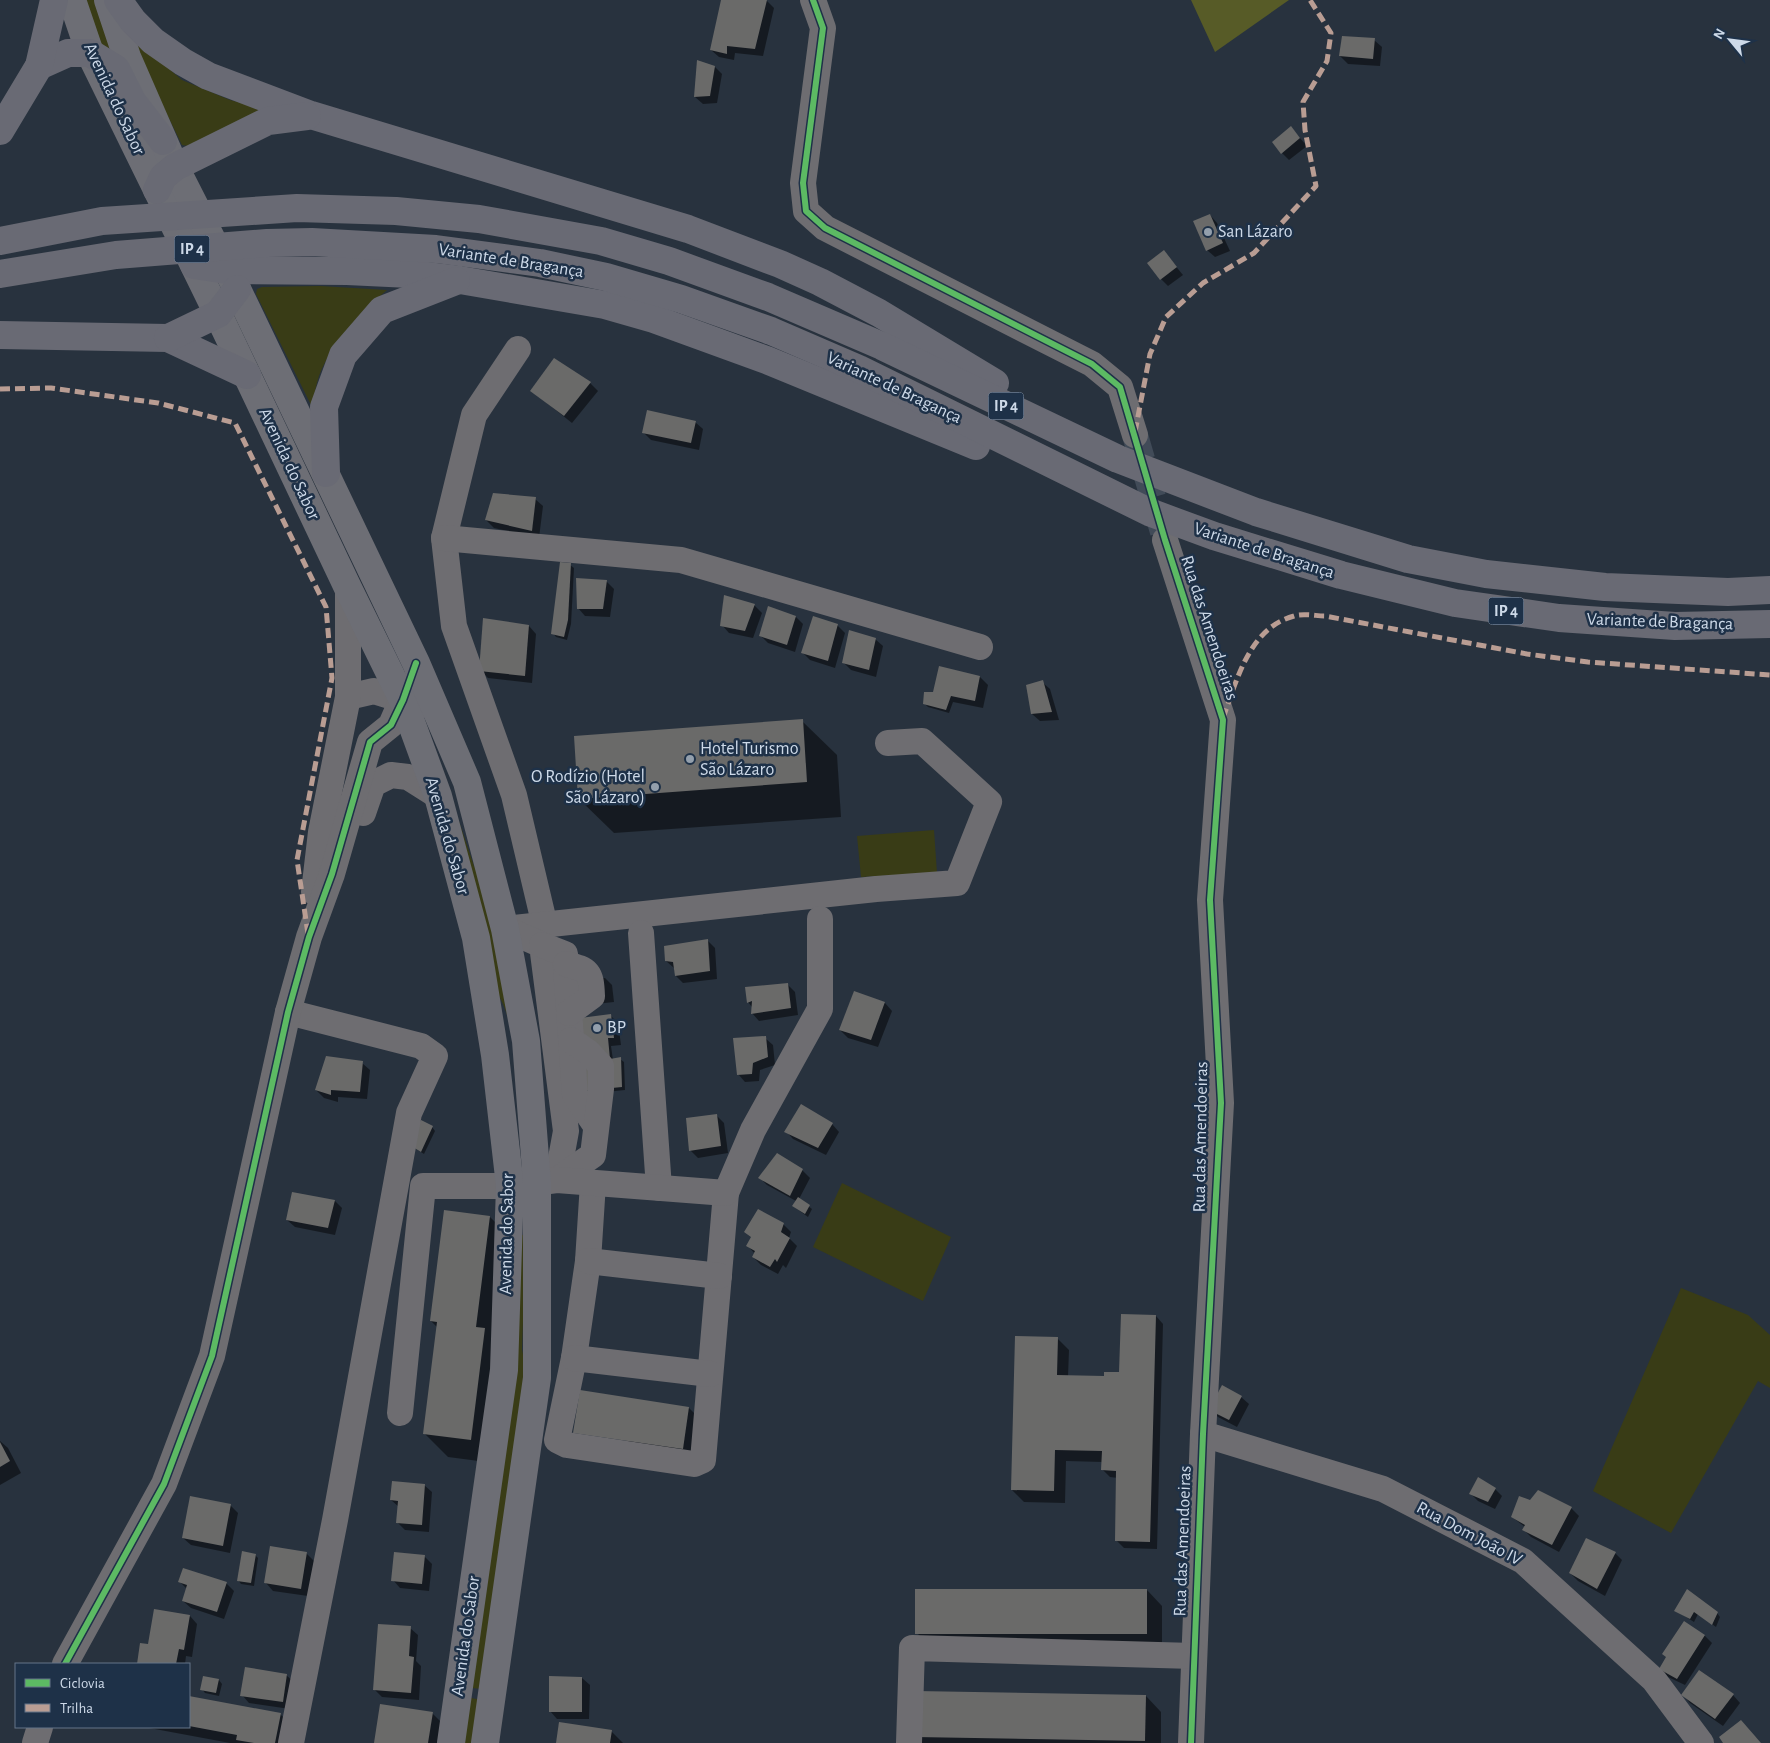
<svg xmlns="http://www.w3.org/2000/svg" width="1770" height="1743" viewBox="0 0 1770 1743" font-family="'Alegreya Sans',sans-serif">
	<rect width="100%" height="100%" fill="#28323e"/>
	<g fill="#393c16">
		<path d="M80,0H96L115,56L96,47Z"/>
		<path d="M127,33L182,80L230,100L257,107L258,111L188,146L182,145Z"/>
		<path d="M320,286L387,290C360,314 333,340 319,376C316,385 314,396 312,407L256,294L257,289L262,287Z"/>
		<path d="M438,759L474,866L485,886L500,940L520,1098C515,1066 515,1024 499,996Z"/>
		<path d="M934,830L937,873L861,877L857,836Z"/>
		<path d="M842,1183L951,1237L923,1301L813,1247Z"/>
		<path d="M521,1235H524L526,1240L522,1349L527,1377L482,1689L472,1688L514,1394Z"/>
		<path d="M1681,1288L1748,1315L1770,1335V1388L1758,1381L1671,1533L1593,1491Z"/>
		<path d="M471,1698L482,1700L475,1743H464Z"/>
	</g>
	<path fill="#575b27" d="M1191,0H1289L1215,52Z"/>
	<g fill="#0007">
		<path d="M723,0H766L774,8L763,56L735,53L734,60L719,57L711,50Z"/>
		<path d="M1374,40L1382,47L1380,66L1348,64L1340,56Z"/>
		<path d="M715,67L722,74L717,103L703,104L695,97Z"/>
		<path d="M1291,128L1307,146L1289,160L1282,153Z"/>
		<path d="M1210,215L1217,223L1230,251L1215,257L1207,250Z"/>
		<path d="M1164,252L1183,275L1168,286L1161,279Z"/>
		<path d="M554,360L590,383L598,391L572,423L532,391Z"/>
		<path d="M695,422L703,429L699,450L651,440L644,433Z"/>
		<path d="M535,499L543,506L539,538L494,528L486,520Z"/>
		<path d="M570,565L574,568L571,624L567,640L556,637L553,633Z"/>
		<path d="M606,581L614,589L610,617L585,616L578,608Z"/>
		<path d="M754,605L762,613L753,638L729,633L722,625Z"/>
		<path d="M796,617L803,624L795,652L768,643L760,635Z"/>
		<path d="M837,625L845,633L835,668L810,660L803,653Z"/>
		<path d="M529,626L536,634L532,683L488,678L480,670Z"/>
		<path d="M875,639L883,646L876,677L851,670L843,662Z"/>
		<path d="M940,668L980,677L988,685L983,708L953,702L949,713L928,707L924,703L936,693Z"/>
		<path d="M1042,682L1050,689L1059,720L1040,721L1032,714Z"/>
		<path d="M802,721L837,755L841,817L614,833L579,799Z"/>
		<path d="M707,940L715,948L717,979L683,983L676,976L674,968L666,961Z"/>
		<path d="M605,978L612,985L614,1002L586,1005L577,981Z"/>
		<path d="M787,984L795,992L798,1015L759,1021L752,1013V1007L748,1002Z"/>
		<path d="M854,992L885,1003L892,1011L878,1047L848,1038L840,1030Z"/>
		<path d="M610,1015L618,1023L621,1045L611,1046L613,1060L620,1059L624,1062L625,1090L587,1094Z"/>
		<path d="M765,1038L773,1045L775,1065L760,1070L759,1081L745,1082L738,1074Z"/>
		<path d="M362,1063L370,1070L367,1099L338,1097V1102L324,1098L316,1090Z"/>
		<path d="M716,1115L724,1123L728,1153L698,1158L690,1150Z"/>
		<path d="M832,1124L839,1132L826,1155L793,1139L786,1131Z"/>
		<path d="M432,1127L435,1131L424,1154L413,1147Z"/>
		<path d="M802,1170L810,1178L799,1199L812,1209L808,1217L793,1206L796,1201L767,1185L760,1178Z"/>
		<path d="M335,1201L342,1208L335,1235L295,1227L287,1220Z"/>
		<path d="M490,1217L514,1241L494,1463L448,1457L425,1434L438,1328L431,1321Z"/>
		<path d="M783,1224L791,1232L789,1238L797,1246L786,1268L783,1265L778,1274L761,1265L753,1257L755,1254L748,1246L752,1238Z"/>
		<path d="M1156,1316L1163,1324L1157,1549L1124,1548L1116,1540L1118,1478L1110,1477L1103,1470V1462L1066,1461L1065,1503L1024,1502L1012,1490L1057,1338L1069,1350L1068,1377L1103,1378L1120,1373Z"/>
		<path d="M1241,1397L1249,1404L1237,1427L1218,1417L1211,1409Z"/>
		<path d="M689,1408L713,1432L706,1472L598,1456Z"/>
		<path d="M0,1441L8,1448L21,1473L0,1485Z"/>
		<path d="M424,1485L432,1492L429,1532L405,1530L397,1522L399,1507L391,1500Z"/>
		<path d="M1495,1489L1502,1496L1495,1509L1478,1501L1471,1494Z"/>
		<path d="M1531,1501L1571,1508L1579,1516L1559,1552L1531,1537L1524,1530L1525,1527L1512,1517Z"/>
		<path d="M230,1505L238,1513L230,1553L191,1545L183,1538Z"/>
		<path d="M306,1553L314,1561L308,1596L273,1591L266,1583Z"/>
		<path d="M1615,1553L1622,1560L1605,1596L1578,1581L1570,1573Z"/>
		<path d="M255,1555L258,1558L254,1586L241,1584L238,1580Z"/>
		<path d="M424,1556L432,1564L429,1591L400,1588L393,1580Z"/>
		<path d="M180,1582L226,1583L234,1591L224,1619L191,1608L183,1601L187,1589Z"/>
		<path d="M1147,1590L1162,1606V1649H933L917,1633Z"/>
		<path d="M1675,1610L1717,1613L1720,1617L1716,1627L1698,1614L1694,1622Z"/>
		<path d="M190,1616L197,1624L192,1657L186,1656L185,1664H138L141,1644L149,1645Z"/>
		<path d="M1684,1623L1705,1636L1712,1643L1685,1685L1668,1677L1661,1669Z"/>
		<path d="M410,1628L418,1635L416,1661L421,1666L419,1700L382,1697L375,1690Z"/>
		<path d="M286,1675L294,1682L290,1709L249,1703L242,1695Z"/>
		<path d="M582,1678L590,1685L589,1719H557L550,1711Z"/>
		<path d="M219,1680L222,1684L219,1696L205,1693L202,1689Z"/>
		<path d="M1683,1695H1733L1740,1703L1723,1726L1690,1703Z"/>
		<path d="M1146,1696L1161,1712V1743H922L916,1737Z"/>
		<path d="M189,1697L280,1714L288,1722L284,1743H230L144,1727H189Z"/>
		<path d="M432,1713L456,1737L455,1743H376Z"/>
		<path d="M611,1731L623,1743H557Z"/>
	</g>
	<g fill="#6a6a69">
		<path d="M721,0H767L755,49L727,46V54L710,50Z"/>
		<path d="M1342,36L1375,38L1373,59L1339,56Z"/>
		<path d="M697,60L715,66L710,96L694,97Z"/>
		<path d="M1291,126L1300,138L1281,154L1272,142Z"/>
		<path d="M1210,214L1223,243L1206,251L1193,221Z"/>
		<path d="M1164,250L1177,267L1160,280L1147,263Z"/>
		<path d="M554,358L591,382L564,416L530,391Z"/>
		<path d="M647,410L696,421L691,443L642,433Z"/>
		<path d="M493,493L536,497L532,531L485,520Z"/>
		<path d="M560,562L571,563L568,620L564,637L551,634Z"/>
		<path d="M576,578L607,580L603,609H577Z"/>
		<path d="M724,595L755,604L745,631L720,626Z"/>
		<path d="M768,606L796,616L787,645L759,636Z"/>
		<path d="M813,616L838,624L828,661L801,653Z"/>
		<path d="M483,618L529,625L525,676L479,671Z"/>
		<path d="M849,630L876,638L869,670L842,663Z"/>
		<path d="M939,666L980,676L975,701L951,696L946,710L923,704L924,692H933Z"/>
		<path d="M1043,680L1052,712L1031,714L1026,685Z"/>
		<path d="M803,719L807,782L578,799L574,736Z"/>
		<path d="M708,939L710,971L675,976L673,962L665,961L664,946Z"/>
		<path d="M788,983L791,1008L751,1014L752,1001L747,1003L745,987Z"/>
		<path d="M854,991L885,1002L871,1040L839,1030Z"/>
		<path d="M611,1014L614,1038H608L610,1059L621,1057L622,1087L582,1091V1040L580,1018Z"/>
		<path d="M766,1036L768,1057L753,1063L752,1074L737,1075L733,1038Z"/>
		<path d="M326,1056L363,1061L360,1092L331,1090V1095L315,1090Z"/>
		<path d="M801,1104L833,1123L818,1148L784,1132Z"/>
		<path d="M717,1114L721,1146L689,1151L686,1118Z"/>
		<path d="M421,1120L433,1126L421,1152L408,1144Z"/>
		<path d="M777,1153L803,1169L790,1196L758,1178Z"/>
		<path d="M292,1192L335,1200L328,1228L286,1220Z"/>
		<path d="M798,1197L810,1205L805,1214L792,1206Z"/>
		<path d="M758,1209L784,1223L781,1232L790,1238L777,1262L775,1259L770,1267L752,1257L755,1251L746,1246L751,1237L744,1232Z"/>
		<path d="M444,1210L490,1216L476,1327L485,1328L471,1440L423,1434L437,1322L430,1321Z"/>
		<path d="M1121,1314L1156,1315L1150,1542L1115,1541L1116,1471L1101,1470L1102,1451L1055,1450L1054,1491L1011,1490L1015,1336L1058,1337L1057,1375L1104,1376V1372H1119Z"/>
		<path d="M1222,1385L1242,1396L1229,1420L1209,1410Z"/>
		<path d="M580,1390L689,1407L683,1449L573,1433Z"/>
		<path d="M0,1442L10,1461L0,1467Z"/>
		<path d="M1478,1477L1496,1488L1488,1502L1469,1494Z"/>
		<path d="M392,1481L425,1484L422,1525L396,1523L398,1501L390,1500Z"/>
		<path d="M1538,1490L1572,1507L1552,1545L1522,1530L1525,1525L1511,1517L1519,1496L1530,1500Z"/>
		<path d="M190,1496L231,1504L223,1546L182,1538Z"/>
		<path d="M1586,1538L1616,1552L1597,1589L1569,1573Z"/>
		<path d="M270,1546L307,1552L301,1589L264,1583Z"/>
		<path d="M242,1551L256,1554L251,1583L237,1581Z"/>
		<path d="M394,1552L425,1555L422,1584L391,1581Z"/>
		<path d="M183,1568L227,1582L217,1612L182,1601L187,1585L178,1582Z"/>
		<rect x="915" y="1589" width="232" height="45"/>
		<path d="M1687,1589L1718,1612L1712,1625L1694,1612L1690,1619L1674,1611Z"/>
		<path d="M154,1609L190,1615L184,1650L179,1649L176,1664H137L140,1643L148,1644Z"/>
		<path d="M1684,1621L1705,1635L1677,1679L1659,1669L1666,1657L1662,1654Z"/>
		<path d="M378,1624L411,1626L409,1656L414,1657L411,1693L373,1690Z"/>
		<path d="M245,1667L287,1674L283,1702L240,1696Z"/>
		<path d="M1699,1670L1734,1694L1715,1719L1681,1695Z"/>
		<path d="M203,1676L219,1679L216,1693L200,1690Z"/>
		<path d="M549,1676L582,1677V1712H549Z"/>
		<path d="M916,1691L1146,1695L1145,1741L915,1737Z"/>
		<path d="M189,1696L281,1713L275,1743H254L236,1740L237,1735L189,1726Z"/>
		<path d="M380,1704L433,1712L428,1743H374Z"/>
		<path d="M1741,1720L1761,1743H1723L1719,1737Z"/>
		<path d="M559,1722L612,1730L610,1743H556Z"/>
	</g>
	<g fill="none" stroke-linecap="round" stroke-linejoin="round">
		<path stroke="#414b58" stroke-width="26" stroke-dasharray="26 13" stroke-linecap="butt" d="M1135,435L1163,532"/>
		<g stroke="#6e6d71" stroke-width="26">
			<path d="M813,0L823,28L803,183L806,211L825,228L1092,364L1120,387L1135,435"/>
			<path d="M518,349L474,415L444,538L454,626L514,795L545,926"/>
			<path d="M444,538L681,560L980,647"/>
			<path d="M1165,540L1223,720L1210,900L1221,1103L1203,1434L1191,1743"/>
			<path d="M348,697L374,691L403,700L417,707"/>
			<path d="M363,813L373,784L391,775L408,777L438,796"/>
			<path d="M314,892L321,832L348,697V588"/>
			<path d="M505,929L876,889L957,883L989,802L922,741L888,743"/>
			<path d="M508,930L542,945L566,1131L557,1180"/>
			<path d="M641,933L659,1188"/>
			<path d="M542,945L565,954L575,1095L596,1126"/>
			<path d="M566,964C589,970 591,972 592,996L569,1013"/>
			<path d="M288,1012L421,1046L435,1056L409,1113L335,1520L291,1743"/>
			<path d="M557,1180L593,1155L601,1089V1066L588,1052L571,1040"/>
			<path d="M593,1183L588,1261L574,1358L557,1440L567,1445L694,1464L703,1460L726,1193"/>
			<path d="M588,1261L719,1276"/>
			<path d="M574,1358L710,1374"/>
			<path d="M400,1413L423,1186H510L557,1180L726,1193L753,1130L820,1009V919"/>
			<path d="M1203,1434L1383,1489L1523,1561L1654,1680L1701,1743"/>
			<path d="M65,1664L164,1484L212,1356L288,1012L309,937L332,874L370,742L391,725L408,686"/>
			<path d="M35,1743L40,1727"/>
			<path d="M909,1743L912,1648L1194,1656"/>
		</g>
		<g stroke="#6d6e75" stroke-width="28">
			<path d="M72,0L90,53L218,314L348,588L403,700L438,796L476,938L495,1055L510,1186L504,1370L451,1743"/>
			<path d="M108,0L127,57L175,167L237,289L416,663L467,782L505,929L526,1041L537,1183V1378L485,1743"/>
		</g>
		<g stroke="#696a74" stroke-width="28">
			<path d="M118,0L133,21L153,41L183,62L208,76L311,115L688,229L780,264L820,282L879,313L995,383"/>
			<path d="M39,66L68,53H90L116,69L132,101L163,141"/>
			<path d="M0,131L39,66L54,0"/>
			<path d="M157,190L163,177L175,167L268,121L307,116"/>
			<path d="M0,241L102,221L297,208L396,211L479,219L601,241L669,261L768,297L882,346L1118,459L1256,512L1408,559L1486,574L1605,587L1728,592L1770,590"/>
			<path d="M194,265L227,270L347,271L410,274L460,280L605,305L654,319L769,361L976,446"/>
			<path d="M0,274L116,255L267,243L312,242L436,249L540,263L606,277L681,299L771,331L859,369L1149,512L1214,536L1341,575L1455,603L1559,618L1675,626L1770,624"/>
			<path d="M0,335L168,338L247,375"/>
			<path d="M168,338L218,314L237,289"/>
			<path d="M326,473L324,407L343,355L382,310L456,281"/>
		</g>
		<g stroke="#b99d93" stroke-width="5" stroke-dasharray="10 5" stroke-linecap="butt">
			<path d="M0,389L51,388L158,403L235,423L326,607L332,678L297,860L308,934"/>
			<path d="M1135,432L1150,354L1166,317L1203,283L1254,253L1316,186L1305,130L1303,102L1327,61L1331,33L1310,0"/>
			<path d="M1223,718C1237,680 1249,628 1294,616C1303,613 1316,616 1325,616L1527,654L1588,662L1770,675"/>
		</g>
		<defs>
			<g id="cycleway">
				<path d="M813,0L823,28L803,183L806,211L825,228L1092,364L1120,387L1165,540L1223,720L1210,900L1221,1103L1203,1434L1191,1743"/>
				<path d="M65,1664L164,1484L212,1356L288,1012L309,937L332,874L370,742L391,725L403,700L416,663"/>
			</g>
		</defs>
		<use href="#cycleway" stroke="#1e3148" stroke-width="9"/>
		<use href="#cycleway" stroke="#5cba63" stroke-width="6"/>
	</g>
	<g fill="#939fac" stroke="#1e3148" stroke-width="2">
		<circle cx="1208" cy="232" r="5"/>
		<circle cx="690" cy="759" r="5"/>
		<circle cx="655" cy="787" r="5"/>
		<circle cx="597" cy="1028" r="5"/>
	</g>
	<g text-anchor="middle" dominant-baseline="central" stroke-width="5" stroke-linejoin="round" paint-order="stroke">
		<g fill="#1e3148" stroke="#98a7b8" stroke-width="1">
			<rect x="174.5" y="235.5" width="35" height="27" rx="4"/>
			<rect x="988.5" y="392.5" width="35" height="27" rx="4"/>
			<rect x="1488.5" y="597.5" width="35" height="27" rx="4"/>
		</g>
		<g font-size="16" font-weight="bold" fill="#cdd9e8">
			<text x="192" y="249">IP 4</text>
			<text x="1006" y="406">IP 4</text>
			<text x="1506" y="611">IP 4</text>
		</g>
		<g font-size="18" fill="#cdd9e8" stroke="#1e3148">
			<text transform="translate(114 99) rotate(65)">Avenida do Sabor</text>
			<text transform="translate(511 261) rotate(9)">Variante de Bragança</text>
			<text transform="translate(894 388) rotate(25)">Variante de Bragança</text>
			<text transform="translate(289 464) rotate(65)">Avenida do Sabor</text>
			<text transform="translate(1264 551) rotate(18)">Variante de Bragança</text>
			<text transform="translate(1660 622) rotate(2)">Variante de Bragança</text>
			<text transform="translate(1209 628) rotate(72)">Rua das Amendoeiras</text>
			<text transform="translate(447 836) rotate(74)">Avenida do Sabor</text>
			<text transform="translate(1201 1137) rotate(-89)">Rua das Amendoeiras</text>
			<text transform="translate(507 1234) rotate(-89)">Avenida do Sabor</text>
			<text transform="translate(1469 1534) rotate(28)">Rua Dom João IV</text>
			<text transform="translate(1183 1541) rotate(-88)">Rua das Amendoeiras</text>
			<text transform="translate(466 1636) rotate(-82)">Avenida do Sabor</text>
		</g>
		<g font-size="18" fill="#cdd9e8" stroke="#1e3148" text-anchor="start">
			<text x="1218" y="232">San Lázaro</text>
			<text x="700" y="749">Hotel Turismo<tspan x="700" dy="21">São Lázaro</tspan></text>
			<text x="645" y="777" text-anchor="end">O Rodízio (Hotel<tspan x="645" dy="21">São Lázaro)</tspan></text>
			<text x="607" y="1028">BP</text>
		</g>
	</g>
	<rect x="15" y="1663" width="175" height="65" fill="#1e3148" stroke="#647488"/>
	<rect x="25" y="1679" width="25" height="8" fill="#5cba63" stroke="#647488"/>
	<text x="60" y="1688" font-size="15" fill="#cdd9e8">Ciclovia</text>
	<rect x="25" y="1704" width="25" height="8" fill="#b99d93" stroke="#647488"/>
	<text x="60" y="1713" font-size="15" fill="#cdd9e8">Trilha</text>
	<g transform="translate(1730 40) rotate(299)" stroke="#1e3148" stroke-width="4" paint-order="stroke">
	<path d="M0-4L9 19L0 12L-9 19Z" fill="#cdd9e8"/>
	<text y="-8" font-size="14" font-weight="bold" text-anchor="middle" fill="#cdd9e8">N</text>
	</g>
</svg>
